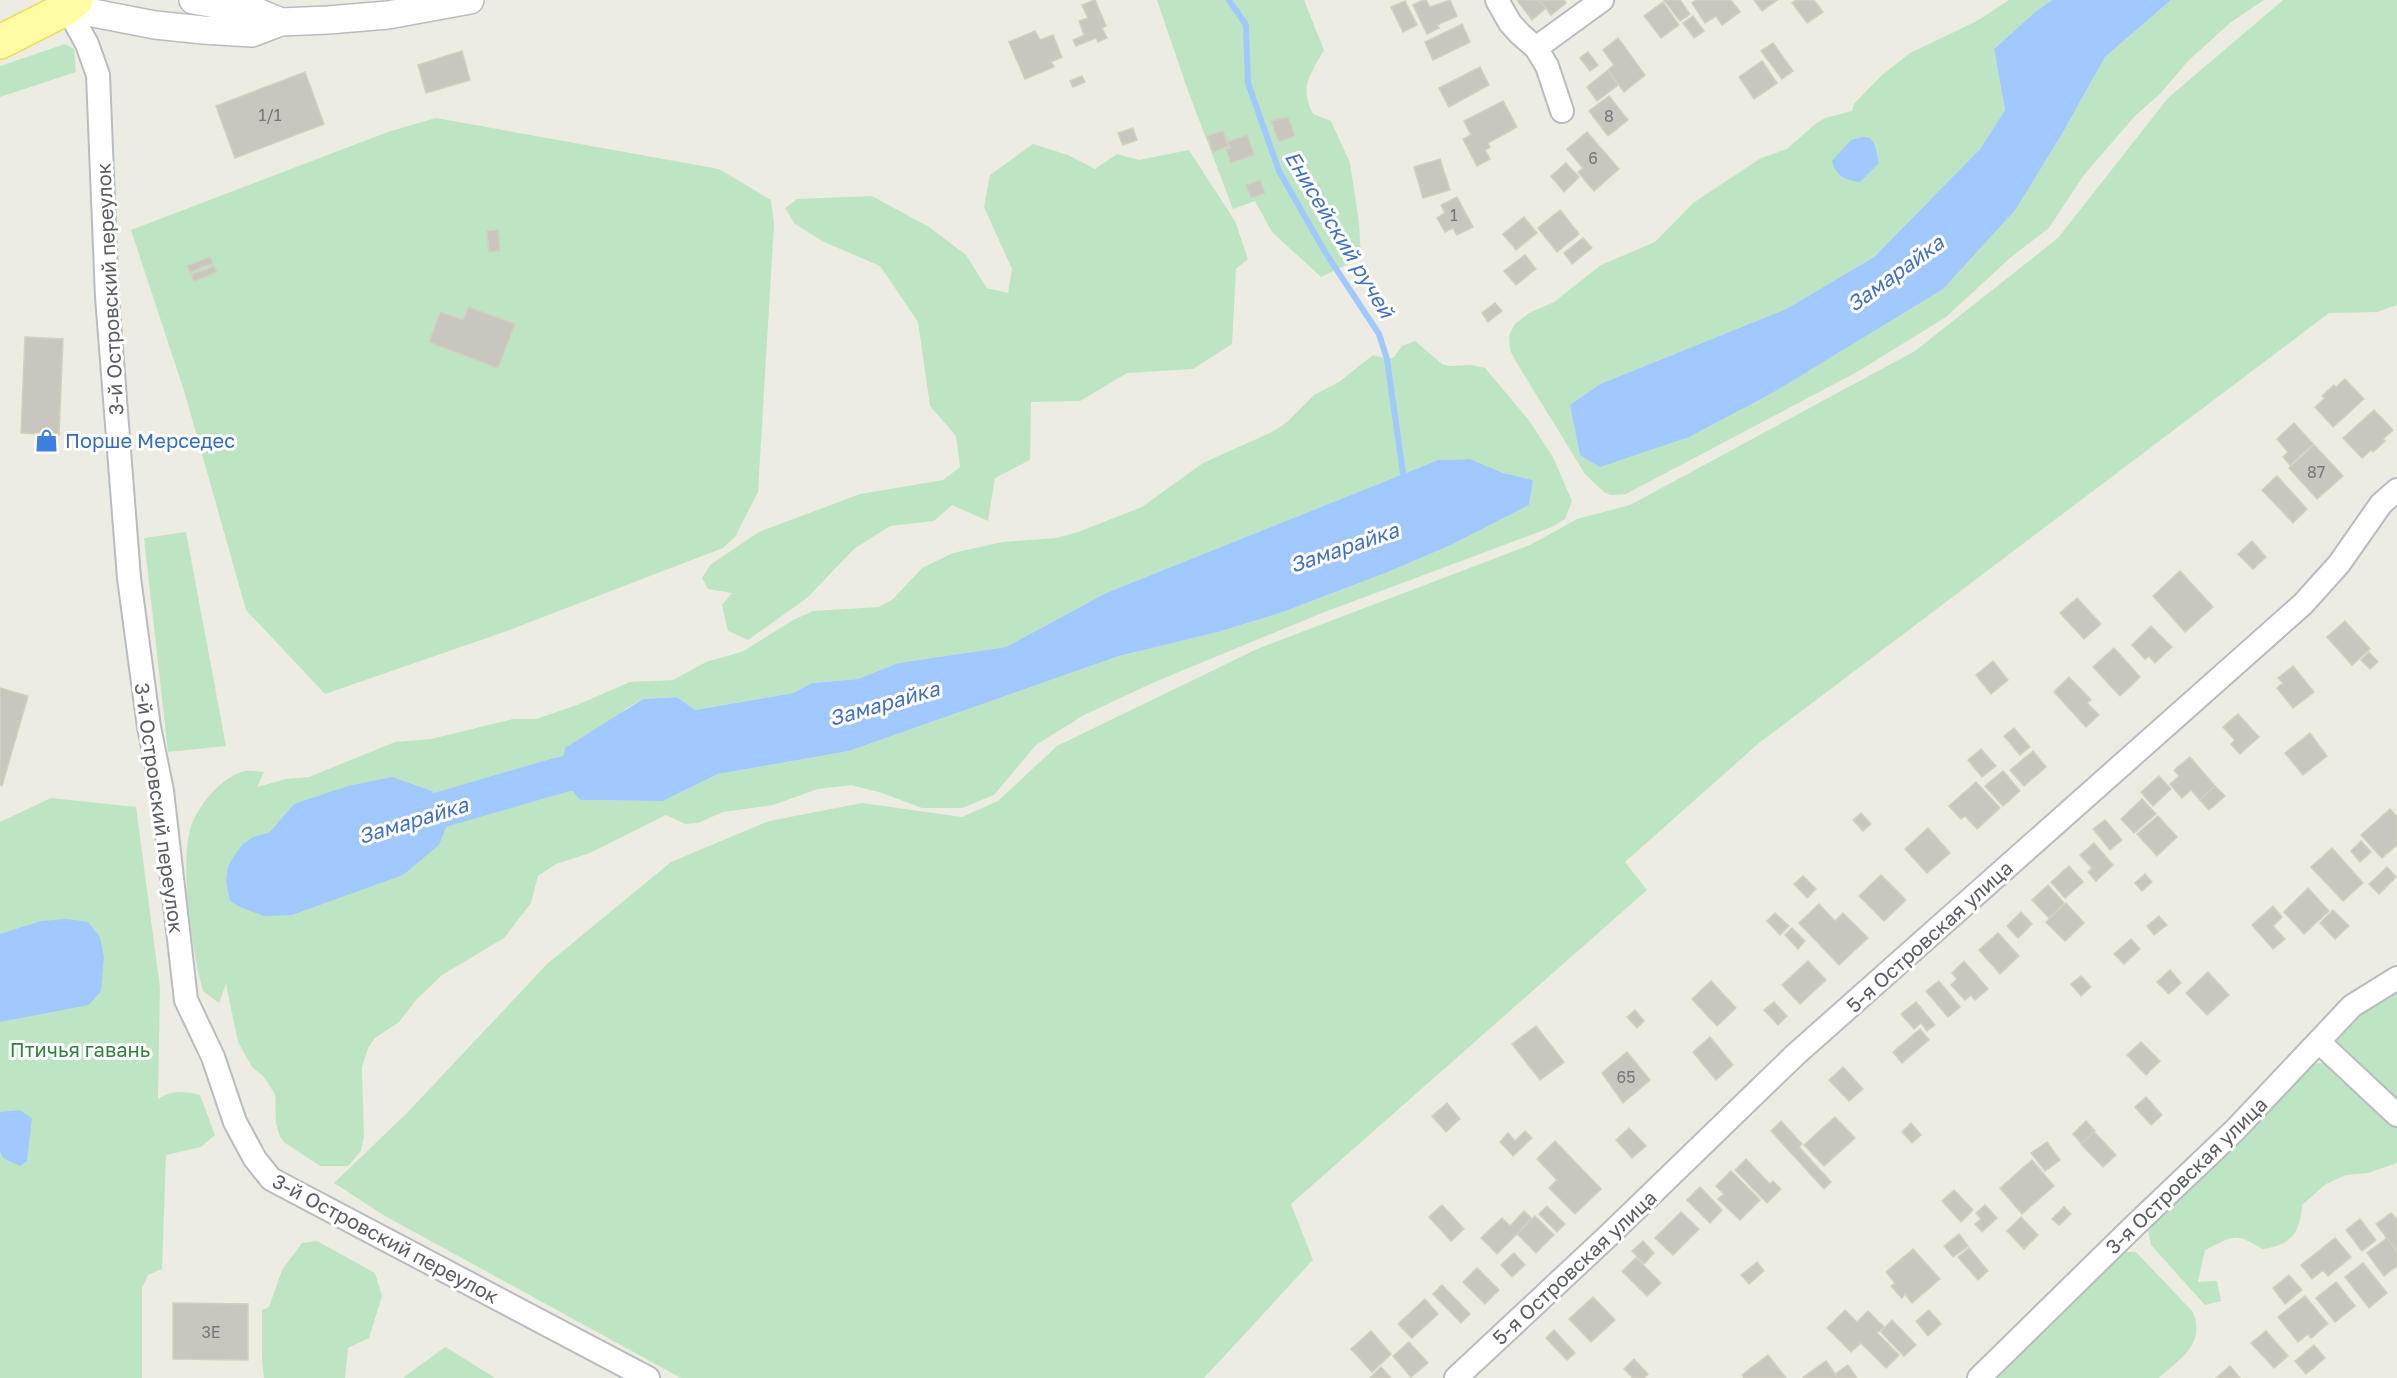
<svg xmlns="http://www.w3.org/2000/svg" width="2397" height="1378" viewBox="0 0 2397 1378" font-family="'Golos Text',sans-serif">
	<rect width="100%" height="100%" fill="#edece2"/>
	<g fill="#bee5c3" fill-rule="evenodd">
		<path d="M1157,0H1304L1324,50C1310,76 1299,85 1313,114L1331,121L1350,163L1359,222L1361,258L1321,277L1272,232L1255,201L1233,209L1188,91Z"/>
		<path d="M2009,0H2052L2035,12L1994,49L2005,110L1980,149L1874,257L1786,309L1600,384L1570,405L2016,209L2062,134L2105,57L2171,0H2264L2230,23L2188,61L2161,93L2135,116L2084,175L2049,228L2010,258L1946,317L1857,372L1626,494L1612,495L1605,493L1585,474L1515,360L1510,350L1509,335L1515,324L1529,313L1554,302L1601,265L1655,242L1693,203L1761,158L1787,149L1814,125L1825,118L1852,111L1854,104L1881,76L1910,53L1977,21Z"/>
		<path d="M2283,0H2397V305L2377,312L2329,313L1759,743L1625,862L1647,890L1291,1204L1313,1260L1204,1378H681L385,1216L334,1183L407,1113L547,964L671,862L769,821L862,803L962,817L998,801L1057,746L1257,649L1530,545L1577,519L1630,505L1915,351L2058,238L2168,98Z"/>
		<path d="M65,44L74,49L76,72L0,97V66Z"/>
		<path d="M436,118L719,169L771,200L774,224L758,492L735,537L723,548L507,631L325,694L246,610L185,394L131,230L388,132Z"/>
		<path d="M1033,144L1068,155L1095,169L1117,154L1139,160L1189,150L1235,221L1248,259L1236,269L1232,344L1193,369L1127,373L1080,401L1031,402L1030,460L995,478L988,521L952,505L934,521L890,526L854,549L807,598L748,640L728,631L722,605L732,593L708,589L702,578L710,565L759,532L860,494L943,480L960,467L956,436L930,406L918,322L880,266L824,242L795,224L785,208L797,199L872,196L929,227L966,255L987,288L1008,293L1012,269L984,207L990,175Z"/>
		<path d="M1415,341L1442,364L1449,366L1471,365L1485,368L1528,419L1553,457L1572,501L1565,519L1552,527L1322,613L1157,681L1084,715L1036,745L994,795L962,808H922L882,793L851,785L818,789L773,805L723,812L698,823L685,824L666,815L590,853L556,864L538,876L531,903L504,938L442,975L416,1000L399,1022L375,1038L368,1048L362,1067L364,1136L361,1151L348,1166H320L285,1143L280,1137L276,1124L275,1094L263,1076L252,1067L238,1042L226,984L219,1003L203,991C192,953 180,868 190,830C196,807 222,776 245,771C251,770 258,772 264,772L257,787L286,779L309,777L395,742L431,739L513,719H536L577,705L630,682L673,680L706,662L744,651L793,620L813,611L879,607L893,599L922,568L953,553L1003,542L1056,538L1078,532L1142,507L1203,463L1274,431L1287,422L1314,395L1339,382L1373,355L1387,359L1394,357L1402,346ZM1470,459L1503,473L1533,480L1529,505L1451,545L1388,572L1283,612L1218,632L1119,656L849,751L718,774L663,801L580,800L625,709L643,699L677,697L695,710L793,693L812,683L858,679L898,663L1006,647L1106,593L1438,460ZM270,832L315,905L292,915L228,866C240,847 249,838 270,832Z"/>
		<path d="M186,532L226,746L168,752L144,538Z"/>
		<path d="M51,798L136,807L160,988L158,1099C171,1090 185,1091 200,1095L215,1135L201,1147L166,1155L162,1269L148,1275L142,1288V1378H0V822Z"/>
		<path d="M2397,984V1103L2335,1043L2345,1024Z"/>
		<path d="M2323,1063L2397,1126V1163L2368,1173L2346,1175L2326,1184L2302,1205C2300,1234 2291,1245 2262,1249C2235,1231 2232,1237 2205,1250L2198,1282L2217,1281L2221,1301L2205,1305L2151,1245L2147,1225L2307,1064Z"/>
		<path d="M317,1241L375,1273L382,1296L369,1338L348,1348L345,1378H264L262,1358V1310L269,1307L282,1270L302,1243Z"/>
		<path d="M2120,1252H2136L2193,1312C2206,1345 2180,1358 2159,1378H1993Z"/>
		<path d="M445,1347H446L495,1378H403Z"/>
	</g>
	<g fill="#a1c9ff">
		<path d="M2052,0H2171L2105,57L2062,134L2016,209L1943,289L1774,392L1689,437L1600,467L1580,455L1570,405L1600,384L1786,309L1874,257L1980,149L2005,110L1994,49L2035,12Z"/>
		<path d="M1863,137L1870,138L1875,145L1879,163L1860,182C1844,180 1836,176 1832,161L1851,140Z"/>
		<path d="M1470,459L1503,473L1533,480L1529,505L1451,545L1388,572L1283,612L1218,632L1119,656L849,751L718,774L663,801L580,800L560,775L565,748L643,699L677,697L695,710L793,693L812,683L858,679L898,663L1006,647L1106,593L1438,460Z"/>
		<path d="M392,777L432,791L447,825L439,845L403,875L292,915L264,916L242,908L230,901L226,882L228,866L235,854L243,844L253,837L270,832L294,804L348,786Z"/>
		<path d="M67,919L88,922L100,937L104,957L101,991L89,1005L0,1022V934L41,921Z"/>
		<path d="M20,1110L32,1118L27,1161L20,1166L3,1158L0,1151V1112Z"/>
	</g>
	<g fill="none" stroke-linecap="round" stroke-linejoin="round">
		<path stroke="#a1c9ff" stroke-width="6" d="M1229,0L1246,25L1248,83L1279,171L1325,252L1379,334L1387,359L1404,480"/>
		<path stroke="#a1c9ff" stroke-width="36" d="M392,824L560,775L608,765"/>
	</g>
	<g fill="#c8c6bf" stroke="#d2cfc0" stroke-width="1.5">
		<path d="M1095,0L1106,26L1102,28L1107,38L1098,42L1096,38L1076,46L1073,40L1084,35L1079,21L1088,18L1082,5Z"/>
		<path d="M1423,0H1426L1430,7L1450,0L1457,16L1437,25L1439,28L1427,34L1413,5Z"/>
		<path d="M1517,0H1539L1546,8L1532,20Z"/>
		<path d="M1539,0H1564L1566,3L1551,15Z"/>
		<path d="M1664,0H1680L1690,14L1680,21Z"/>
		<path d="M1696,0H1731L1740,12L1722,25L1716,16L1705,23L1692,3Z"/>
		<path d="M1754,0H1777L1762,11Z"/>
		<path d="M1796,0H1814L1823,12L1807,23L1792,3Z"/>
		<path d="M1405,1L1417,25L1403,32L1391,7Z"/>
		<path d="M1663,2L1679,25L1661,38L1644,16Z"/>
		<path d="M1693,16L1704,31L1694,38L1683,23Z"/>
		<path d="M1462,24L1470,42L1433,60L1425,42Z"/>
		<path d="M1035,31L1040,40L1053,35L1062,57L1051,62L1054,67L1025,79L1009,42Z"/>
		<path d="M1618,38L1645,75L1624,92L1608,70L1614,65L1603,50Z"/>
		<path d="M1773,43L1793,71L1782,79L1761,51Z"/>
		<path d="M462,51L470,80L426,93L418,65Z"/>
		<path d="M1588,52L1598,65L1590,71L1580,58Z"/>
		<path d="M1762,61L1777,83L1754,99L1739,77Z"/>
		<path d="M1480,67L1489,85L1449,107L1439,88Z"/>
		<path d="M1608,70L1618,85L1597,101L1587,87Z"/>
		<path d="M305,72L324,124L235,158L216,106Z"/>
		<path d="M1082,76L1085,82L1073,87L1070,81Z"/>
		<path d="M1609,96L1628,120L1608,136L1589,111Z"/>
		<path d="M1503,101L1517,127L1488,143L1490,147L1485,150L1490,159L1477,166L1463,139L1471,135L1464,121Z"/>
		<path d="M1288,117L1295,136L1279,142L1271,121Z"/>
		<path d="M1133,128L1137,140L1123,145L1118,133Z"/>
		<path d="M1223,131L1228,146L1213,152L1207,136Z"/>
		<path d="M1587,132L1619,169L1594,191L1578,172L1583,168L1567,149Z"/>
		<path d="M1247,135L1254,155L1231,163L1226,149L1230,148L1228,142Z"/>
		<path d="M1440,159L1450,190L1423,198L1414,167Z"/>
		<path d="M1566,163L1579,177L1564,192L1551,176Z"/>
		<path d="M1260,180L1265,193L1251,198L1246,185Z"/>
		<path d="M1457,197L1473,227L1457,235L1453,228L1445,232L1437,218L1445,213L1441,205Z"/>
		<path d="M1560,210L1579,234L1557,252L1538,228Z"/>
		<path d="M1524,217L1537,233L1516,250L1503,234Z"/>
		<path d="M498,230L500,251L489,252L487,231Z"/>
		<path d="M1583,238L1592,248L1572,264L1564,253Z"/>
		<path d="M1525,255L1536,269L1516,285L1504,271Z"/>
		<path d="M210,257L213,263L190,272L187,266Z"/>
		<path d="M214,266L217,272L194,281L191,275Z"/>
		<path d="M1495,303L1502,311L1488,322L1482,313Z"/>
		<path d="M469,307L515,324L498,368L429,342L440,312L463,320Z"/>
		<path d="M25,337L63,339L59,435L21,433Z"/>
		<path d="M2345,379L2364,399L2333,427L2315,407L2325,398L2322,396L2334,385L2336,387Z"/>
		<path d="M2374,410L2393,430L2383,439L2385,441L2373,452L2371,450L2362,458L2343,438Z"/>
		<path d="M2294,423L2313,444L2290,465L2283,457L2288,452L2277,439Z"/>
		<path d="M2314,445L2343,476L2317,499L2289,468Z"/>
		<path d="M2277,476L2307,509L2293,523L2262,490Z"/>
		<path d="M2252,541L2266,557L2253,569L2238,554Z"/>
		<path d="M2180,571L2213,607L2185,632L2153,596Z"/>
		<path d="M2077,598L2101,624L2084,639L2060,613Z"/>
		<path d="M2345,621L2370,649L2352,665L2327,637Z"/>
		<path d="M2151,626L2172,647L2155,663L2149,656L2145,659L2132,645Z"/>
		<path d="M2114,648L2140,677L2120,696L2093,667Z"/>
		<path d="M2369,652L2378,662L2370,669L2361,660Z"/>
		<path d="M1993,661L2008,680L1991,694L1976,675Z"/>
		<path d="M2293,666L2314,692L2293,708L2277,688L2283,683L2278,678Z"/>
		<path d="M2069,677L2091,700L2087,703L2099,715L2086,727L2054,692Z"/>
		<path d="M0,688L28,696L2,786L0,785Z"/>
		<path d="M2238,714L2259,737L2240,754L2231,744L2235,740L2223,727Z"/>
		<path d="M2014,728L2030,747L2020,755L2004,736Z"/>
		<path d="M2310,733L2327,756L2303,775L2285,753Z"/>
		<path d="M1981,749L1996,766L1982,777L1968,760Z"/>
		<path d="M2033,751L2046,767L2024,786L2010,770Z"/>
		<path d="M2190,757L2215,786L2200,800L2191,790L2182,798L2170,784L2179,776L2174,770Z"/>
		<path d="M2003,771L2020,791L2003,806L1985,786Z"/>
		<path d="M2159,776L2171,789L2153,806L2141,792Z"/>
		<path d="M1976,782L2000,808L1977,829L1965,816L1961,819L1949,806Z"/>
		<path d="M2215,786L2225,796L2209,810L2200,800Z"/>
		<path d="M2142,799L2156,814L2134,833L2121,819Z"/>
		<path d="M2390,809L2397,817V845L2382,858L2361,835Z"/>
		<path d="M1861,813L1871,824L1863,831L1853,820Z"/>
		<path d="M2158,816L2177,837L2157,856L2137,834Z"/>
		<path d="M2105,820L2122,840L2110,850L2093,829Z"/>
		<path d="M1928,828L1950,853L1927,873L1905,849Z"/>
		<path d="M2361,841L2371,852L2360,862L2351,851Z"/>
		<path d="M2094,843L2113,865L2096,881L2088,872L2092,868L2080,855Z"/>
		<path d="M2332,848L2363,883L2343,901L2311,867Z"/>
		<path d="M2069,866L2083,882L2065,898L2051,882Z"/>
		<path d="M2387,867L2396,877L2379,894L2369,884Z"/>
		<path d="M2145,874L2152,882L2142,891L2135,883Z"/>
		<path d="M1881,875L1906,900L1884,921L1859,896Z"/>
		<path d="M1803,876L1816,889L1807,898L1794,884Z"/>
		<path d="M2048,885L2064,903L2049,918L2032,900Z"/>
		<path d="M2308,888L2329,911L2304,934L2284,912Z"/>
		<path d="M2066,903L2084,923L2065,941L2046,922Z"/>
		<path d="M1819,904L1835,921L1843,913L1868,938L1839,965L1799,923Z"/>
		<path d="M2273,906L2282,917L2273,926L2285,939L2273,949L2252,925Z"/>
		<path d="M2333,910L2349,926L2335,939L2320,923Z"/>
		<path d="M2021,912L2032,924L2018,938L2007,926Z"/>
		<path d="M1775,913L1789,926L1780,935L1767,921Z"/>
		<path d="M2159,916L2167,925L2154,935L2147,926Z"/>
		<path d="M1792,928L1805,941L1798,949L1785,935Z"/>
		<path d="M1998,933L2019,956L2000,974L1979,950Z"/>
		<path d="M2131,939L2140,949L2124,964L2114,954Z"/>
		<path d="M1808,961L1826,980L1800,1004L1782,985Z"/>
		<path d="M1964,961L1988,989L1975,1000L1971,995L1965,1000L1951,985L1957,979L1952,973Z"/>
		<path d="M2170,970L2181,983L2169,994L2157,982Z"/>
		<path d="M2208,972L2229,995L2207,1015L2186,993Z"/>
		<path d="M2081,976L2091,987L2081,996L2071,984Z"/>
		<path d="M1711,981L1736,1008L1717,1026L1692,999Z"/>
		<path d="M1939,981L1960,1007L1948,1017L1926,991Z"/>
		<path d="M1774,1002L1787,1016L1778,1025L1764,1010Z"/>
		<path d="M1916,1002L1935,1025L1927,1031L1921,1023L1914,1029L1901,1014Z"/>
		<path d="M1635,1010L1644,1021L1637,1028L1627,1017Z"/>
		<path d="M1536,1026L1564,1062L1540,1080L1512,1044Z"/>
		<path d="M1920,1029L1929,1040L1902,1063L1893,1052Z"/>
		<path d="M1710,1037L1733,1065L1716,1080L1693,1052Z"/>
		<path d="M2141,1042L2160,1061L2146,1075L2127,1055Z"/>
		<path d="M1627,1052L1650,1080L1623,1103L1602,1073Z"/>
		<path d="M1843,1067L1863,1089L1849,1101L1829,1080Z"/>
		<path d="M2146,1097L2162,1115L2151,1125L2135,1107Z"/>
		<path d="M1447,1103L1460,1119L1446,1132L1432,1116Z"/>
		<path d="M1835,1117L1855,1138L1824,1166L1804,1145Z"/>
		<path d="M1781,1121L1802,1144L1799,1147L1831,1182L1824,1189L1771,1131Z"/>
		<path d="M2086,1121L2095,1131L2081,1143L2073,1134Z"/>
		<path d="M1911,1123L1921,1135L1912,1143L1902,1132Z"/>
		<path d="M1629,1128L1646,1146L1632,1158L1616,1140Z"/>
		<path d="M1525,1131L1532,1138L1513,1156L1500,1142L1508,1133L1515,1141Z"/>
		<path d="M2094,1132L2116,1155L2103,1167L2081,1144Z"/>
		<path d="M1555,1141L1601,1189L1575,1214L1549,1188L1557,1180L1537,1159Z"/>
		<path d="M2047,1142L2060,1160L2045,1171L2031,1153Z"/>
		<path d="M1746,1159L1770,1184L1773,1181L1781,1189L1767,1203L1735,1170Z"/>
		<path d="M2032,1160L2054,1186L2022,1214L2000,1188Z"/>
		<path d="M1731,1171L1760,1200L1740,1220L1718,1199L1724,1194L1716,1186Z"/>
		<path d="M1700,1187L1722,1210L1710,1223L1687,1200Z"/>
		<path d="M1954,1190L1973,1210L1961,1222L1942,1201Z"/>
		<path d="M1442,1205L1464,1229L1451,1241L1429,1217Z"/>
		<path d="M1985,1205L1997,1218L1982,1232L1975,1224L1981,1219L1976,1213Z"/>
		<path d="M1547,1206L1565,1224L1557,1232L1539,1214Z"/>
		<path d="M2064,1207L2071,1214L2059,1225L2052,1219Z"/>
		<path d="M1524,1211L1532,1219L1497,1254L1481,1238L1502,1218L1510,1226Z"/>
		<path d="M1681,1212L1699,1229L1673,1255L1655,1238Z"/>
		<path d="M2391,1213L2397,1219V1252L2376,1224Z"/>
		<path d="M1535,1216L1554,1235L1536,1253L1517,1234Z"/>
		<path d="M2021,1217L2038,1235L2024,1249L2007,1231Z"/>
		<path d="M2360,1219L2376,1240L2362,1251L2346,1230Z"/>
		<path d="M1959,1234L1968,1246L1953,1257L1944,1246Z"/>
		<path d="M2335,1238L2351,1257L2328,1276L2323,1270L2312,1279L2301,1265Z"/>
		<path d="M2387,1238L2397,1252V1266L2384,1276L2367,1253Z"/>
		<path d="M1643,1241L1654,1253L1644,1264L1632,1251Z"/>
		<path d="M1969,1248L1988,1271L1978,1280L1958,1257Z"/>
		<path d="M1913,1249L1940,1279L1912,1303L1905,1294L1902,1298L1891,1286L1895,1283L1886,1272Z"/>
		<path d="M1514,1253L1525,1265L1512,1277L1501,1265Z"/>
		<path d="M1636,1258L1661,1283L1647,1296L1622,1271Z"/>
		<path d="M1757,1262L1764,1271L1749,1284L1741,1275Z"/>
		<path d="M2363,1263L2387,1293L2369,1308L2345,1277Z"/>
		<path d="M1477,1268L1499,1290L1485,1304L1463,1282Z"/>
		<path d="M2289,1275L2302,1290L2285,1304L2273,1288Z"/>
		<path d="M2336,1282L2355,1306L2335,1322L2316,1298Z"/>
		<path d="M1442,1285L1470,1314L1461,1323L1433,1294Z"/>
		<path d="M2305,1296L2328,1324L2311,1338L2308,1334L2298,1342L2278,1317Z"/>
		<path d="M1593,1297L1615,1320L1591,1342L1569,1319Z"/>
		<path d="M1425,1299L1438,1314L1412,1338L1398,1324Z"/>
		<path d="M173,1303L248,1304V1360L173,1359Z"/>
		<path d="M1845,1310L1857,1322L1868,1311L1884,1327L1877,1333L1899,1355L1886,1368L1861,1343L1851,1352L1827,1328Z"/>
		<path d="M1929,1310L1941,1324L1928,1336L1916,1321Z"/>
		<path d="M1892,1320L1916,1345L1904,1356L1881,1332Z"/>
		<path d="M1554,1330L1575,1353L1567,1360L1546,1338Z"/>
		<path d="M1371,1331L1391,1354L1372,1372L1351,1349Z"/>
		<path d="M2266,1331L2288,1356L2274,1368L2251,1343Z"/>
		<path d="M1409,1342L1428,1363L1411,1377L1393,1356Z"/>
		<path d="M2314,1345L2325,1358L2306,1374L2295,1361Z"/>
		<path d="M1768,1355L1786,1378H1744L1742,1375Z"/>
		<path d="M1634,1359L1648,1374L1644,1378H1633L1624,1369Z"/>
		<path d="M1826,1361L1838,1378H1804L1803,1377Z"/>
		<path d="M1848,1365L1857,1378H1838L1835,1374Z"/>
		<path d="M2230,1366L2240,1378H2216Z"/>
		<path d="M1381,1367L1391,1378H1370Z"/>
	</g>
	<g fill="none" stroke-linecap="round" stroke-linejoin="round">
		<defs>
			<g id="minor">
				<path d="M63,0L87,44L98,75L107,297L129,578L149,727L162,791L186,1000L213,1057L235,1122L255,1159L271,1179L648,1378"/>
				<path d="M1497,0L1510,23L1520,34L1536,48L1547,66L1562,111"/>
				<path d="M1536,48L1602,0"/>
				<path d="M2319,1042L2397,1115"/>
				<path d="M1456,1378L1608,1236L1795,1055L2303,604L2339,564L2381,504L2397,490"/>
				<path d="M1979,1378L2131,1229L2235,1130L2352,1006L2397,978"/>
			</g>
			<g id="tertiary">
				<path d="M193,0L255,11L281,22L328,20L388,15L470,0"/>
				<path d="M67,8L155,25L203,30L252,33L281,22"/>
			</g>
			<path id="primary" d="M0,42L67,8L76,0"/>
		</defs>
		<use href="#minor" stroke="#babbc1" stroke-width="26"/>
		<use href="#tertiary" stroke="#babbc1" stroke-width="30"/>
		<use href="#primary" stroke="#f1da57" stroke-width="36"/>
		<use href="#minor" stroke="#fff" stroke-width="22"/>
		<use href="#tertiary" stroke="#fff" stroke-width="27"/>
		<use href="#primary" stroke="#fffca6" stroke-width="33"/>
	</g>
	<defs>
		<symbol id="shop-bare" viewBox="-9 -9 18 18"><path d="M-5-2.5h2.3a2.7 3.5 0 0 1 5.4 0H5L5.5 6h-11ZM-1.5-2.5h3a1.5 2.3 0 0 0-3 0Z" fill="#3f7fe0" stroke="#fff" stroke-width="2.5" paint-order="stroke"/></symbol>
	</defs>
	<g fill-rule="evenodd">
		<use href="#shop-bare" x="30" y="424" width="33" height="33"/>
	</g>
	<g text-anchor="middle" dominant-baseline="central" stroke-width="6" stroke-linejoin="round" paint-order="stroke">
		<g font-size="16" fill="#76777a">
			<text x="270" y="115">1/1</text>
			<text x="1609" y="116">8</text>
			<text x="1593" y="158">6</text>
			<text x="1454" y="215">1</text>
			<text x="2316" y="472">87</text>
			<text x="1626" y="1077">65</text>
			<text x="211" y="1332">3Е</text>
		</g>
		<g font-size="20" fill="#5a5d63" stroke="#fff">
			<text transform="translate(109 289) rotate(-93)">3-й Островский переулок</text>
			<text transform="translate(160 808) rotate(82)">3-й Островский переулок</text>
			<text transform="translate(1929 936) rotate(-42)">5-я Островская улица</text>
			<text transform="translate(2186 1175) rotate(-44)">3-я Островская улица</text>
			<text transform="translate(386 1238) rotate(28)">3-й Островский переулок</text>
			<text transform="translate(1574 1267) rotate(-43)">5-я Островская улица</text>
		</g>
		<g font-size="20" fill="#366cbe" stroke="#fff" text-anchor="start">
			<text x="65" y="440">Порше Мерседес</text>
		</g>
		<g font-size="20" fill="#338141" stroke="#fff">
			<text x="80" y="1049">Птичья гавань</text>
		</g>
		<g font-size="21" font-style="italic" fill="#4370c2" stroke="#fff">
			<text transform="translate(1340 234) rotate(59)">Енисейский ручей</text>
			<text transform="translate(1895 273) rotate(-36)">Замарайка</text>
			<text transform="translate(1344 547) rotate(-19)">Замарайка</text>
			<text transform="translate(884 703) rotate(-16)">Замарайка</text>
			<text transform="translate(413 820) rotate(-17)">Замарайка</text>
		</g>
	</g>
</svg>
